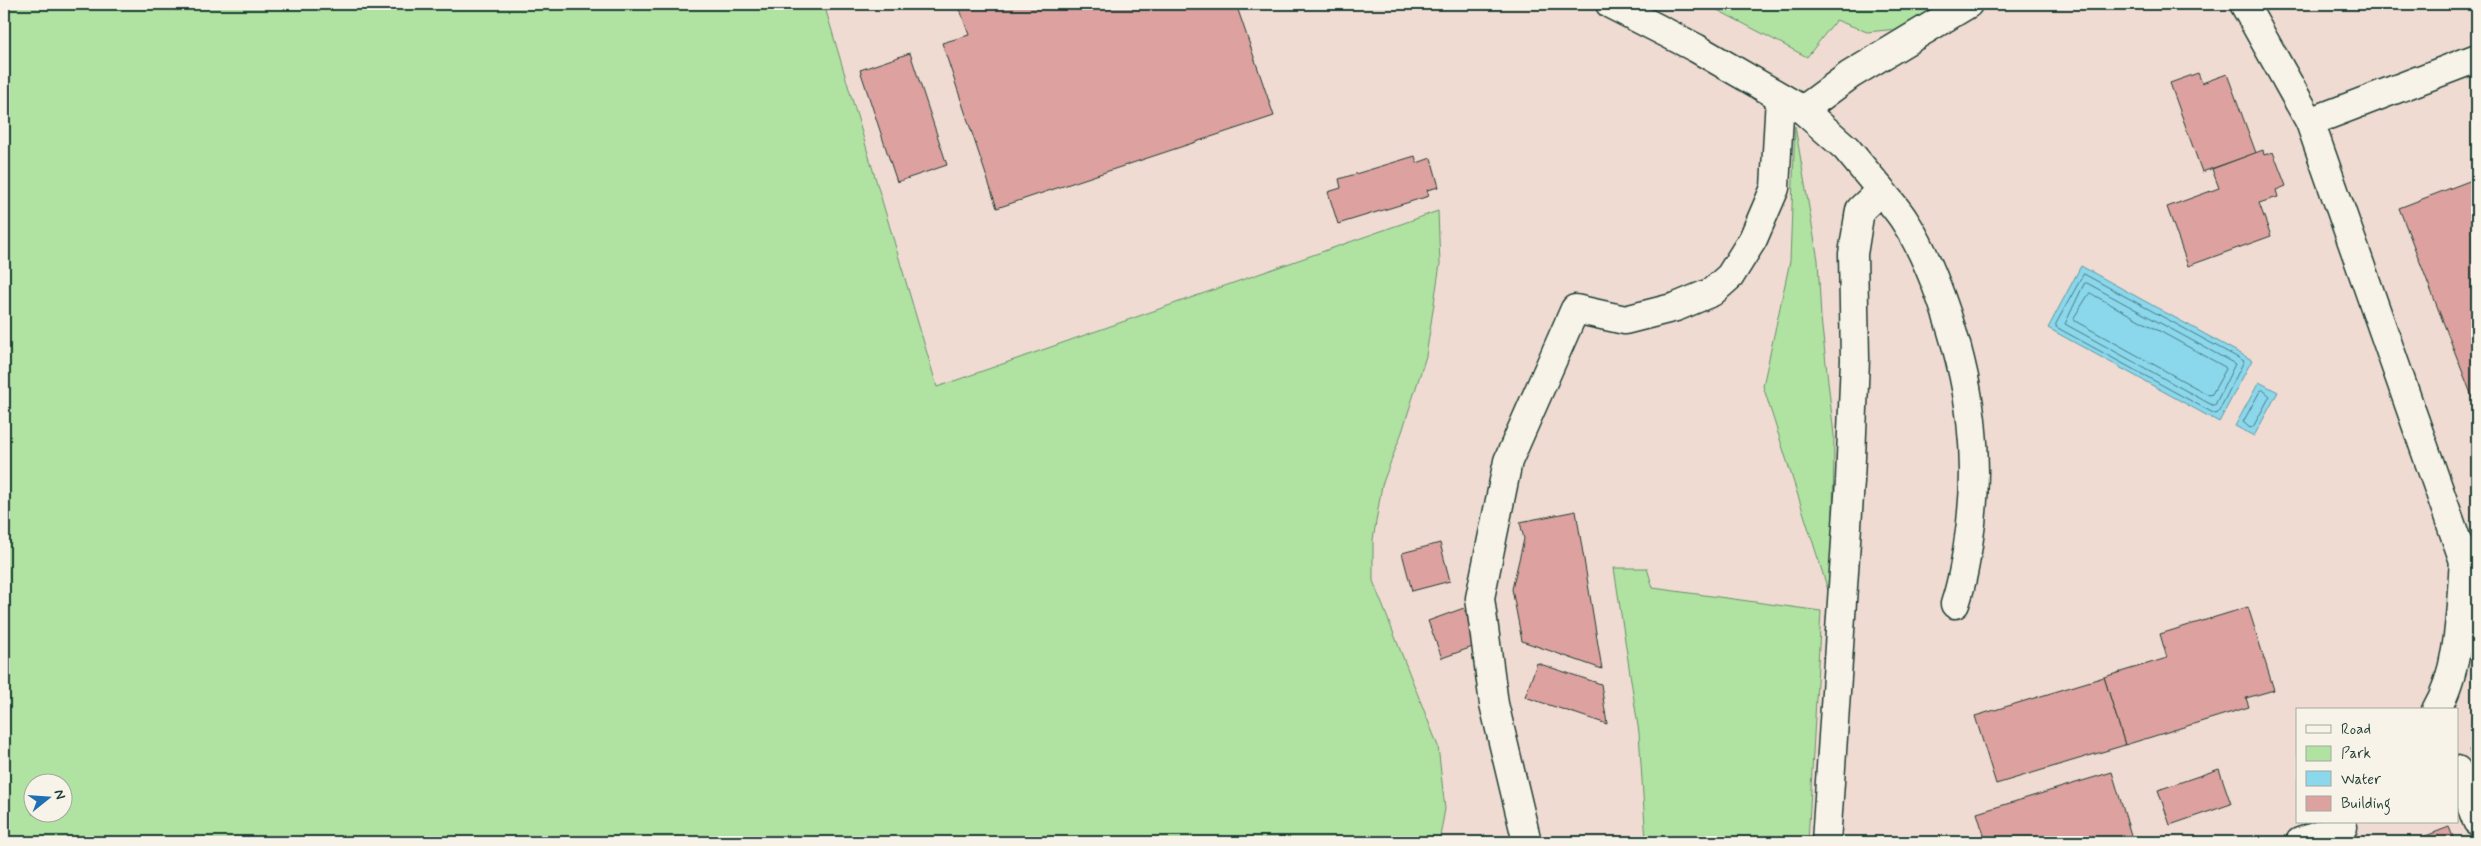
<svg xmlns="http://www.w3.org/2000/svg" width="2481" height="846" viewBox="0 0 2481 846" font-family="Mynerve,sans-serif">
	<rect width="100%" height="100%" fill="#f7f3e8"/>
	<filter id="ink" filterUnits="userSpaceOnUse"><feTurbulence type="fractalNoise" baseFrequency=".02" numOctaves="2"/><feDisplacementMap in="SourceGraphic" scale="10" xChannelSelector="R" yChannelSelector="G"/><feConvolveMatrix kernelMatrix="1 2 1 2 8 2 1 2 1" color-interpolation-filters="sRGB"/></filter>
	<g filter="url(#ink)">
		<path fill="#efdbd2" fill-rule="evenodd" d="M824,4H2477V842H1439L1445,809L1438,746L1373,582V540L1382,485L1402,432L1426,356L1440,264L1438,211L937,387ZM2297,710H2457V822H2297Z"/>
		<g fill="#b0e2a2" stroke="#68906b" fill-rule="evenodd">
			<path d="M4,4H824L937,387L1438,211L1440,264L1426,356L1402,432L1382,485L1373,540V581L1438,746L1445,809L1439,842H4ZM32,784H62V814H32Z"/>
			<path d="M1706,4H1941L1898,29L1867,32L1836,20L1807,57Z"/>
			<path d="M1795,126L1818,260L1821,318L1834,435L1833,523L1829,593L1763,386L1790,261Z"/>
			<path d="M1614,568H1647L1653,588L1821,611L1808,842H1646L1639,733Z"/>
		</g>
		<g fill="#8bd7ec" stroke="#6099a2">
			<path d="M2081,266L2252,360L2219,422L2048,328Z"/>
			<path d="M2259,382L2278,392L2254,436L2235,426Z"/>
		</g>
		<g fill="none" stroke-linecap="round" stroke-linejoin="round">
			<g stroke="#4a7b7e" stroke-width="1">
				<path d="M2084,274L2244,361L2218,413L2215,414L2056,327V324Z"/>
				<path d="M2087,283L2235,364L2215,405H2212L2065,324L2084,284Z"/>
				<path d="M2090,293L2225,367L2226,369L2212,394L2209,395L2075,321L2074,318Z"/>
				<path d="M2263,390L2270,396L2253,427L2250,428L2243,422L2260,391Z"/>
			</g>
		</g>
		<g fill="#dda29f" stroke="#1f3d34">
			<path d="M958,4H1236L1274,116L997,208L942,43L969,35Z"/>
			<path d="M910,53L947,165L897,182L860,70Z"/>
			<path d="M2198,73L2202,83L2227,74L2256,153L2202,172L2170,83Z"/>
			<path d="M2263,150L2264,155L2273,152L2286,186L2276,190L2278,197L2259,203L2271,236L2188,266L2167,207L2219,188L2212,169Z"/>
			<path d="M1415,156L1417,163L1431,158L1439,187L1427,190L1429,196L1338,224L1328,192L1341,188L1339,179Z"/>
			<path d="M2477,178V397L2473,399L2399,208Z"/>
			<path d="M1576,511L1602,669L1522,641L1512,589L1524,539L1520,522Z"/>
			<path d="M1440,543L1450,581L1412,591L1402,553Z"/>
			<path d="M2248,607L2274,690L2246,698L2249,707L2125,745L2104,677L2167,658L2160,634Z"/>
			<path d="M1464,608L1478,645L1442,658L1428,621Z"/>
			<path d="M1537,663L1601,684L1607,724L1525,697Z"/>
			<path d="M2104,677L2125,745L1996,784L1975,716Z"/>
			<path d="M2477,746V771L2469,750Z"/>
			<path d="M2219,769L2231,804L2170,825L2158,790Z"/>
			<path d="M2112,772L2131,835L2107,842H1986L1977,813Z"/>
			<path d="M2449,827L2455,842H2410Z"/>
		</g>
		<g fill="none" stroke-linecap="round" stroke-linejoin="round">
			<defs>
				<g id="minor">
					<path d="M1610,4L1696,48L1803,110L1846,148L1881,190L1860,210L1853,254L1855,359L1850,481L1826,842"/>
					<path d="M2244,4L2310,122L2464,561"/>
					<path d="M1803,110L1850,75L1968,4"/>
					<path d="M2310,122L2477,58"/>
					<path d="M1881,190C1889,201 1899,211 1906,223C1921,246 1932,273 1941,298C1971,381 1982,458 1968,545C1965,565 1962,584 1955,604"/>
					<path d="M2436,710C2461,667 2460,610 2464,561L2477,556"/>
					<path d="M2457,770L2477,821"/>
					<path d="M1527,842L1494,704L1480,598L1508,461L1575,309L1625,320L1676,307L1712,292L1730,276L1753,239L1775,188L1780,97"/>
					<path d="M2300,842L2343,827"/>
				</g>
			</defs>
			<use href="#minor" stroke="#1f3d34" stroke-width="31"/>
			<use href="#minor" stroke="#f7f3e8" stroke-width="28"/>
		</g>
	</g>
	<rect width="2481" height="846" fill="none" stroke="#f7f3e8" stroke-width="20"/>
	<rect x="10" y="10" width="2461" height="826" fill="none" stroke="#1f3d34" stroke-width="2" filter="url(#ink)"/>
	<rect x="2296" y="708" width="162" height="115" fill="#f7f3e8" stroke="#a1aaa0"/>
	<rect x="2306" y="725" width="25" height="8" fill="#f7f3e8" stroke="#a1aaa0"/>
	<text x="2341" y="734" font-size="15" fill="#1f3d34">Road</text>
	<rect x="2306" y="746" width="25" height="15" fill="#b0e2a2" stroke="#a1aaa0"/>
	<text x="2341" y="758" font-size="15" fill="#1f3d34">Park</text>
	<rect x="2306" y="771" width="25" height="15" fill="#8bd7ec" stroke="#a1aaa0"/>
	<text x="2341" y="784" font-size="15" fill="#1f3d34">Water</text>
	<rect x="2306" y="796" width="25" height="15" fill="#dda29f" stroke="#a1aaa0"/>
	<text x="2341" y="808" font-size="15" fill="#1f3d34">Building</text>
	<g transform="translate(48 798) rotate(73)"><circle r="24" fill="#f7f3e8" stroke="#a1aaa0"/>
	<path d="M0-4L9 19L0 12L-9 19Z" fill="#1f6fb2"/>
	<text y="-8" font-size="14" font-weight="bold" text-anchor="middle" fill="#1f3d34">N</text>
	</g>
</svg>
